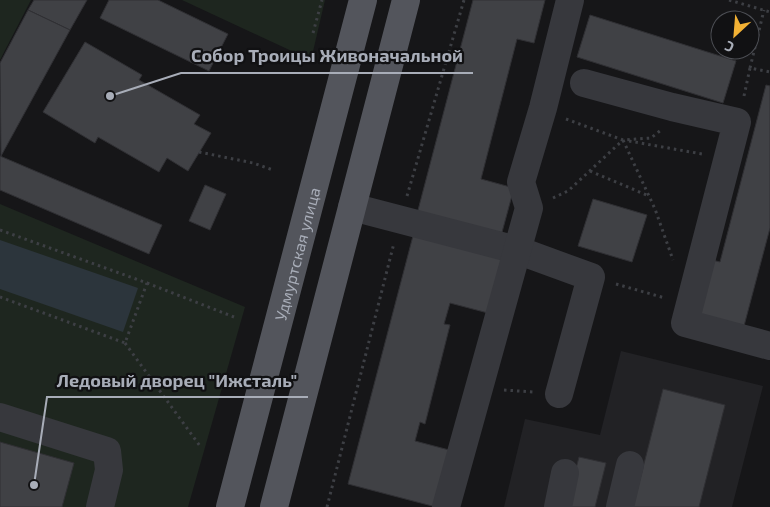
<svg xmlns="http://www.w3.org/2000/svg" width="770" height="507" viewBox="0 0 770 507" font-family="'Exo 2',sans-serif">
	<rect width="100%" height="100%" fill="#161618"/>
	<path fill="#222225" d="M621,351L763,386L732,507H504L525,419L600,435Z"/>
	<g fill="#1e261f">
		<path d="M0,0H31L0,60Z"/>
		<path d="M182,0H325L311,60Z"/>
		<path d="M0,204L245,307L188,507H0Z"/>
	</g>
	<path fill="#2c353c" d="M0,240L138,288L123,332L0,289Z"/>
	<g fill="#404145" stroke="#303034">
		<path d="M34,0H87L70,30L28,10Z"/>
		<path d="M109,0H158L228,34L209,71L100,18Z"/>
		<path d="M473,0H545L534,43L517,39L481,179L514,188L501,236L417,214Z"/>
		<path d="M28,10L70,30L1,156L0,63Z"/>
		<path d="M590,15L736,61L723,103L577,57Z"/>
		<path d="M85,42L142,75L139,80L200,115L194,124L211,133L188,171L167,158L159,172L98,137L95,143L43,112Z"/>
		<path d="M766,85L770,86V228L744,326L698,315L712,260L720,262Z"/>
		<path d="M0,156L162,225L149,254L0,190Z"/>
		<path d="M205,185L226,194L210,230L189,221Z"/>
		<path d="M593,199L647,215L632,262L578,246Z"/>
		<path d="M414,232L503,255L488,313L450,303L444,324L450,325L425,424L420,422L415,441L453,451L436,507L348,484Z"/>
		<path d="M663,389L725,405L699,507H633Z"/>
		<path d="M0,442L74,463L62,507H0Z"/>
		<path d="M579,457L606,463L595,507H566Z"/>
	</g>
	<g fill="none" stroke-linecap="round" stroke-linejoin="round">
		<g stroke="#3d3f44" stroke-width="3" stroke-dasharray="2.5 4" stroke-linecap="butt">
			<path d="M729,0L770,12"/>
			<path d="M313,33L322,0"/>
			<path d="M750,68L764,10"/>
			<path d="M744,96L750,68L770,72"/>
			<path d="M566,119L623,140L651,138L661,130"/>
			<path d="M623,140L655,209L673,260"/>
			<path d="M629,141L702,154"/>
			<path d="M199,152L253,163L273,170"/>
			<path d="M590,171L649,196"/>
			<path d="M407,196L464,0"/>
			<path d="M553,198L568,191L623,140"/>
			<path d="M0,230L147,283L125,343L0,297"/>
			<path d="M147,283L234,317"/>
			<path d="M616,284L665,298"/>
			<path d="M125,343L200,446"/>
			<path d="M504,390L533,392"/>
			<path d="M327,507L394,243"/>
		</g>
		<g stroke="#37383d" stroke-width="28">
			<path d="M584,83L672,107L737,122L685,323L770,346"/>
			<path d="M352,207L517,250L591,277L559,394"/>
			<path d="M0,417L107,451L109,470L100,507"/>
			<path d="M446,507L529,208L521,182L543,108L570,0"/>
			<path d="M558,507L565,473"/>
			<path d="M620,507L630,465"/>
		</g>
		<g stroke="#53555c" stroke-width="28">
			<path id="s1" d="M230,507L363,0"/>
			<path d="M274,507L406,0"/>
		</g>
	</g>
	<g text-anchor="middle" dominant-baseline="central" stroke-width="4.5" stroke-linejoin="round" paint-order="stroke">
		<g font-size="16" fill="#a8adb8" stroke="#111113">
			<text stroke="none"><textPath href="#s1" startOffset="262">Удмуртская улица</textPath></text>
		</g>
	</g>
	<path fill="none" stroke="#a8adb8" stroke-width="2" d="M110 96L181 73H473M34 485L47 397H308"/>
	<g fill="#a8adb8" stroke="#111113" stroke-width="2">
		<circle cx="110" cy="96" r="5"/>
		<circle cx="34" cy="485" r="5"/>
	</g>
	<g font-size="18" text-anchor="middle" font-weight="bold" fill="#a8adb8" stroke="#111113" stroke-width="4.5" stroke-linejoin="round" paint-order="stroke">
		<text x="327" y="62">Собор Троицы Живоначальной</text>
		<text x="177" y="387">Ледовый дворец "Ижсталь"</text>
	</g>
	<g transform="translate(735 35) rotate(206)"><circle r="24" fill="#111113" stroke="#4d4f55"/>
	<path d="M0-4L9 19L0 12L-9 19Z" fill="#f2b134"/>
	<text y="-8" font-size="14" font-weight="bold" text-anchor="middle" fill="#a8adb8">С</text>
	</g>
</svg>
